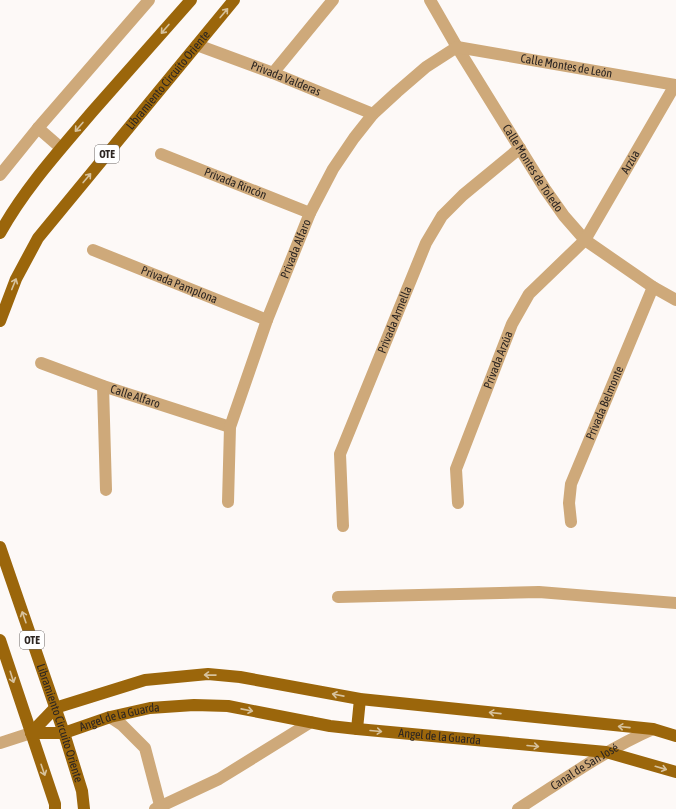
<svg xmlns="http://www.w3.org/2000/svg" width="676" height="809" viewBox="0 0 676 809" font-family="'Asap Condensed',sans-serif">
	<rect width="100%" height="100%" fill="#fdf9f7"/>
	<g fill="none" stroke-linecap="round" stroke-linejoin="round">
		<g stroke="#cea97a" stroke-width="12">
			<path id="s1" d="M430,0L457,47L545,189L564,216L585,240L653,287L676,300"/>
			<path id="s2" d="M197,45L273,73L373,114"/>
			<path d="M273,73L333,0"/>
			<path d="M38,128L61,148"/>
			<path id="s3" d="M161,154L310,213"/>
			<path d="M0,175L38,128L149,0"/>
			<path id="s4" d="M93,250L267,320"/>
			<path id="s5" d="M41,363L103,386L230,427"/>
			<path d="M103,386L106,490"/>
			<path id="s6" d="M228,502L230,427L267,320L310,213L333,169L354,138L373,114L397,92L426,67L457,47L676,85"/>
			<path id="s7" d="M458,503L456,469L512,324L529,294L585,240L675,85"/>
			<path id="s8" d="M571,522L569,503L571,484L653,287"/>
			<path id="s9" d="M343,526L340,454L426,243L442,216L463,195L520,148"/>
			<path d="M338,597L539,592L676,603"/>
			<path d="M110,717L122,725L145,748L161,809"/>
			<path d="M0,743L31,733"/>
			<path d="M155,809L219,779L311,722"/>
			<path id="s10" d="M518,809C562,781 605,750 653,729"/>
		</g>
		<g stroke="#9b660b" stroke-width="12">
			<path d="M0,233C25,188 59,151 92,112C125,75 158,37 191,0"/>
			<path id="s11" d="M0,321L16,279L38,238L234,0"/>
			<path id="s12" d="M0,547L64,733L82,791L84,809"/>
			<path d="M0,640L55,804V809"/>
			<path d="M357,729L360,699"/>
			<path d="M31,733L55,708L145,680L208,674L240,677L360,699L653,729L676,736"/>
			<path id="s13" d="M31,733H64L110,717L150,708L194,705L228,706L330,726L357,729L606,752L676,772"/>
		</g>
	</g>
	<defs><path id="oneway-shaft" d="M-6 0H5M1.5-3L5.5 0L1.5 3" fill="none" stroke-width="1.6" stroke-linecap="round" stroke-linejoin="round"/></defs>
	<g stroke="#d7c29d">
		<use href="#oneway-shaft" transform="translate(224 13) rotate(-50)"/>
		<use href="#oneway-shaft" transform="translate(165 29) rotate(131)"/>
		<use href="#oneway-shaft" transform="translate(79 127) rotate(131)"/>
		<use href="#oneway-shaft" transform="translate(87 178) rotate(-50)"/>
		<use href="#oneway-shaft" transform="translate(14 284) rotate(-68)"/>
		<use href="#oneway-shaft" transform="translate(24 617) rotate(-109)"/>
		<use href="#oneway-shaft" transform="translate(210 675) rotate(-179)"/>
		<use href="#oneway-shaft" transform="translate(12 677) rotate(72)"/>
		<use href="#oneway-shaft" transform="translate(338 695) rotate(-169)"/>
		<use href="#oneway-shaft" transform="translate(247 710) rotate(11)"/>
		<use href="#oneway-shaft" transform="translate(495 713) rotate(-174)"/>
		<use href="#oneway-shaft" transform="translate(624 727) rotate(-174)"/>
		<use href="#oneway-shaft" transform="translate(376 731) rotate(5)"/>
		<use href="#oneway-shaft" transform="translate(533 746) rotate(5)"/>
		<use href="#oneway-shaft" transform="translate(661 768) rotate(16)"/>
		<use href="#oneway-shaft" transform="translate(43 770) rotate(71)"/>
	</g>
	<g text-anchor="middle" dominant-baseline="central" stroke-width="3" stroke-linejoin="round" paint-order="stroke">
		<g fill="#fff" stroke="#6b6664" stroke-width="1">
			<rect x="95" y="145" width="24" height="18" rx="3"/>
			<rect x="20" y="631" width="24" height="18" rx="3"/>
		</g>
		<g font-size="11" font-weight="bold" fill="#2c2521">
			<text x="107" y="154">OTE</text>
			<text x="32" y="640">OTE</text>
		</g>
		<g font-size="12" fill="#2c2521" stroke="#fff">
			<text stroke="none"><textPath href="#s6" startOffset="640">Calle Montes de León</textPath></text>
			<text stroke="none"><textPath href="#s2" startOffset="95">Privada Valderas</textPath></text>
			<text stroke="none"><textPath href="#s11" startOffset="296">Libramiento Circuito Oriente</textPath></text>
			<text stroke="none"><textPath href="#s7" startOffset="392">Arzúa</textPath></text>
			<text stroke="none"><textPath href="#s1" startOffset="197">Calle Montes de Toledo</textPath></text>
			<text stroke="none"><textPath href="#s3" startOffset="80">Privada Rincón</textPath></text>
			<text stroke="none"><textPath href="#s6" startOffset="265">Privada Alfaro</textPath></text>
			<text stroke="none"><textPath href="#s4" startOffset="93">Privada Pamplona</textPath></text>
			<text stroke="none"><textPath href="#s9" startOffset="217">Privada Armella</textPath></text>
			<text stroke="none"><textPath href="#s7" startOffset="151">Privada Arzúa</textPath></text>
			<text stroke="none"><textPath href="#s5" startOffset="100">Calle Alfaro</textPath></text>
			<text stroke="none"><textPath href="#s8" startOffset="126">Privada Belmonte</textPath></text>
			<text stroke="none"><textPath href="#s13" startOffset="91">Angel de la Guarda</textPath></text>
			<text stroke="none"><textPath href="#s12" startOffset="186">Libramiento Circuito Oriente</textPath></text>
			<text stroke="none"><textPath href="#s13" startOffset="415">Angel de la Guarda</textPath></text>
			<text stroke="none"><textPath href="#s10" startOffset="79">Canal de San José</textPath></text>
		</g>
	</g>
</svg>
